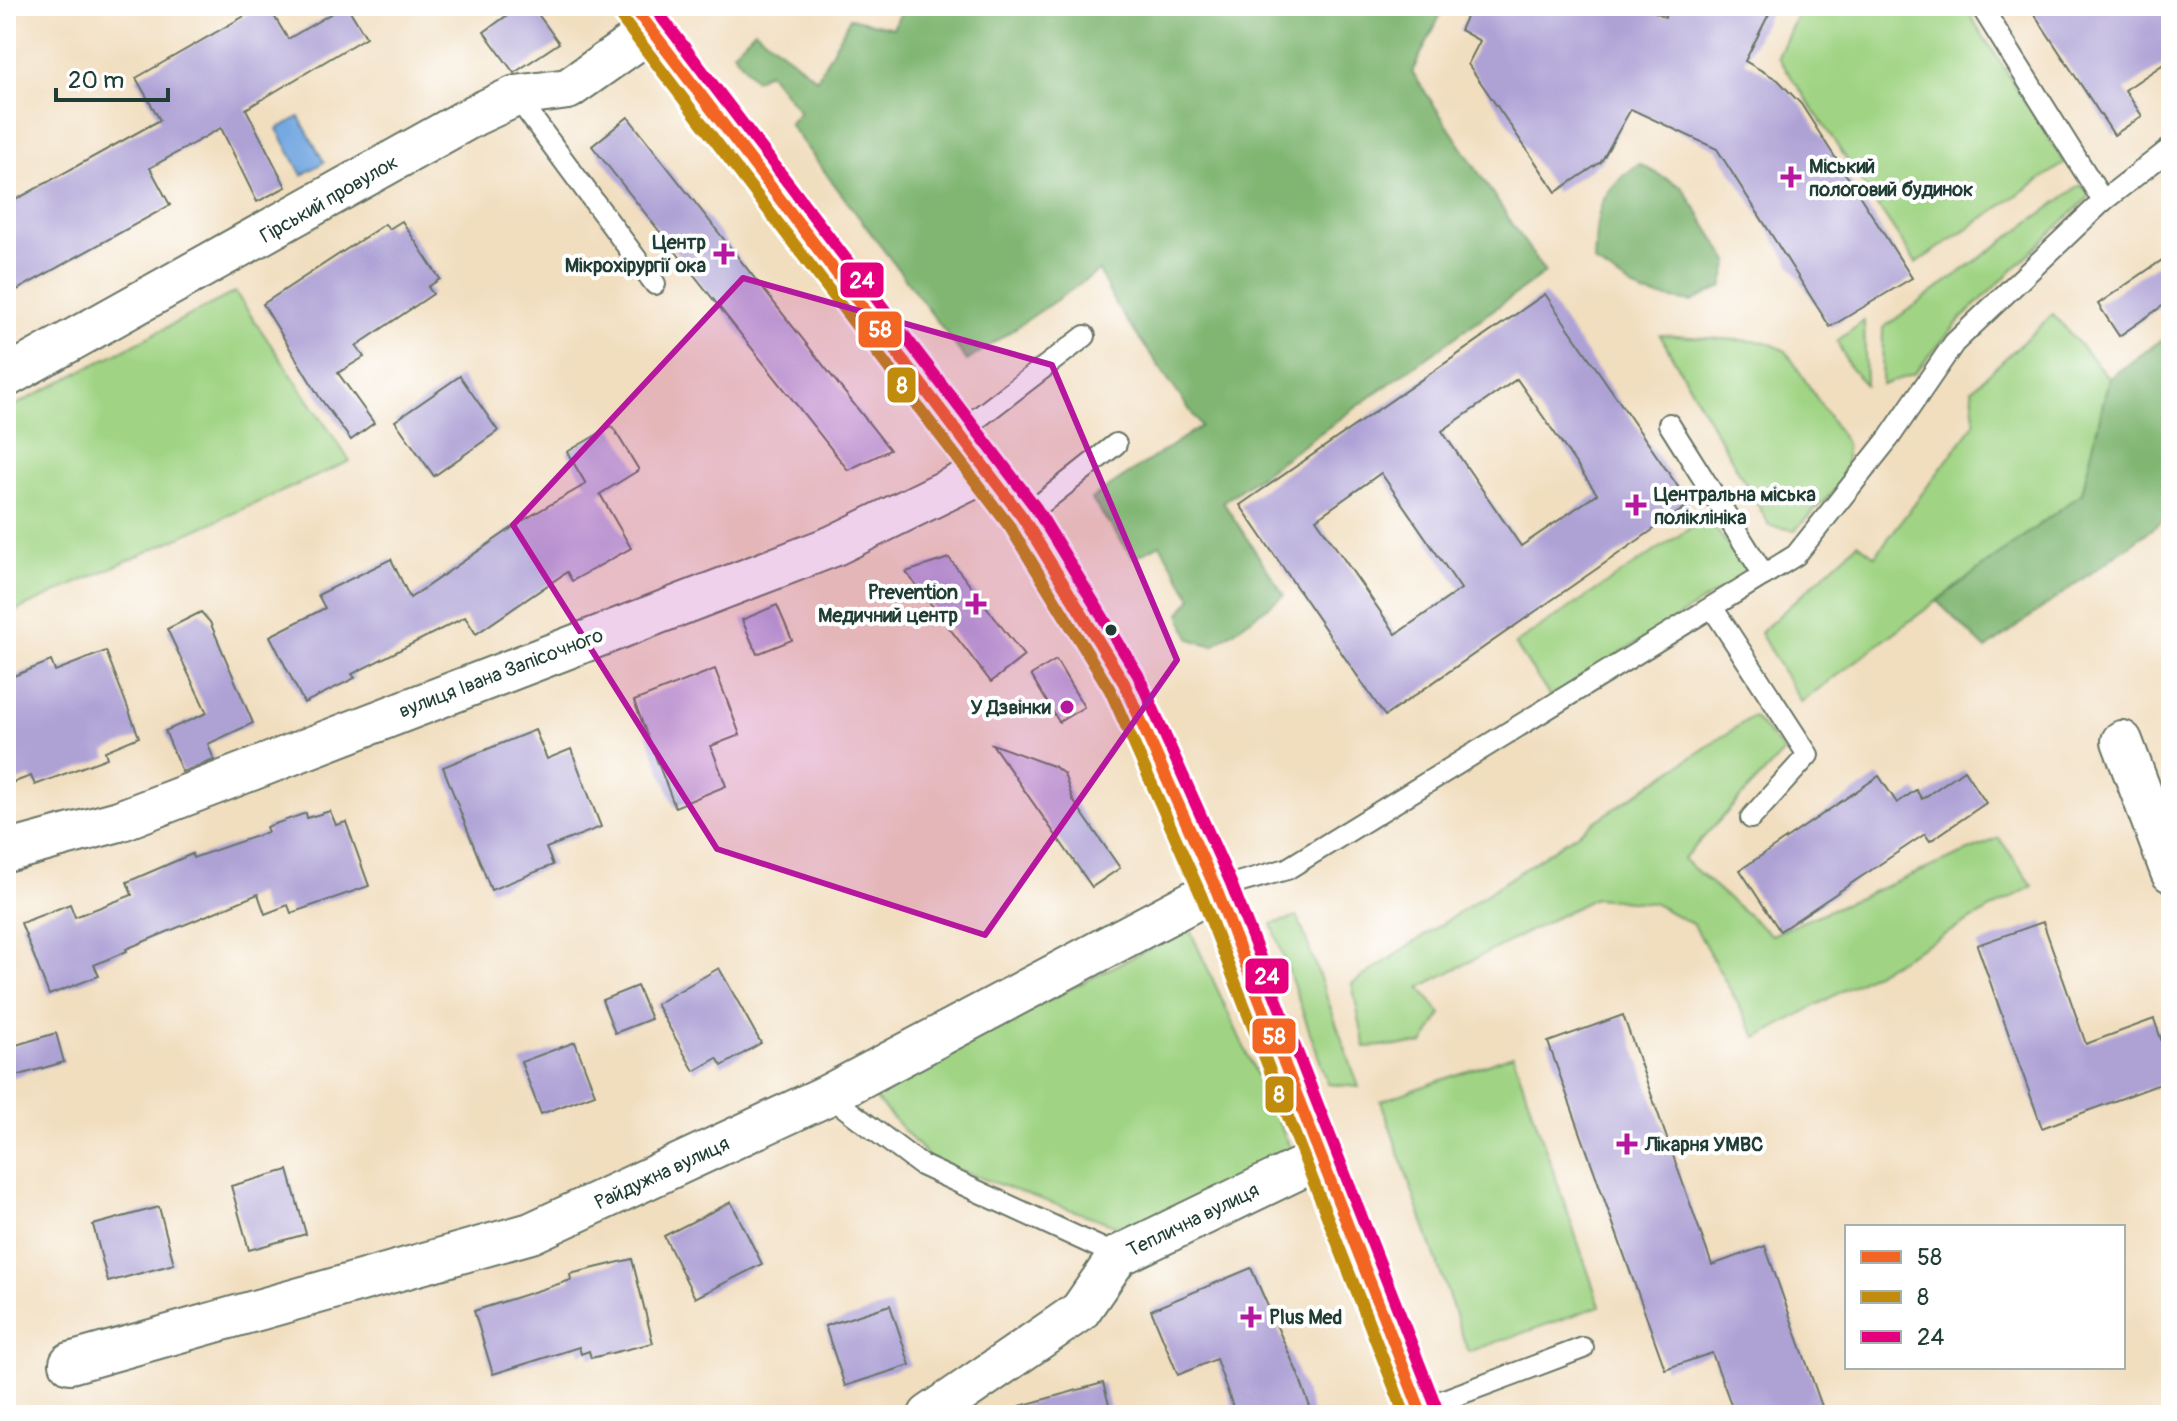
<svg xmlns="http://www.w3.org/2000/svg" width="2177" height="1421" viewBox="0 0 2177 1421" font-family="Pangolin,sans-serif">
	<rect width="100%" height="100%" fill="#fff"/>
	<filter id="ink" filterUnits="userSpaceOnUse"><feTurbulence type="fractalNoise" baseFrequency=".0125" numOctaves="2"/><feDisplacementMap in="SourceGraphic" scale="16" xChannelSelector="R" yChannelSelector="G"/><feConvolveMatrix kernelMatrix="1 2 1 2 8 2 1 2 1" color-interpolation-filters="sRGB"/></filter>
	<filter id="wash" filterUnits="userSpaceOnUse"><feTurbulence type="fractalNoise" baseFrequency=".006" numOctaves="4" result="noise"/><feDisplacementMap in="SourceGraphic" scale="32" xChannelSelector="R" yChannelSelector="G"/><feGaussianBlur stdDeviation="1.8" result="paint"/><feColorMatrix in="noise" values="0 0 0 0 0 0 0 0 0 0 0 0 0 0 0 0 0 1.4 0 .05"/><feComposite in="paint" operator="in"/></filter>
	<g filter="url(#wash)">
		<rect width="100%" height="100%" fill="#f1debf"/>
		<g fill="#a0d484" stroke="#60885c" stroke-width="2">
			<path d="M1801,6H1964L2065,163L1916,263L1778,57Z"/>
			<path d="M2081,185L2091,195L1959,321L1914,374L1882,385L1883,328Z"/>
			<path d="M235,292L350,461L6,615V410Z"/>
			<path d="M2053,314L2109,378L2082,493L1801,702L1760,633L1858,543L1875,556L1975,423L1972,389Z"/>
			<path d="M1864,321L1866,385L1850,368L1837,341Z"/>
			<path d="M1660,335L1767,342L1786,351L1846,443V479L1795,530L1770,526Z"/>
			<path d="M1707,517L1748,573L1550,697L1515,644Z"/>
			<path d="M1753,716L1784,752L1683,859L1771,935L1999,838L2033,886L1757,1038L1694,925L1653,903L1594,898L1420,987L1441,1014L1423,1044L1365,1047L1352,984Z"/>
			<path d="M1298,917L1359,1087L1328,1084L1272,924Z"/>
			<path d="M1189,928L1292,1151L1129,1230L932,1161L869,1092Z"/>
			<path d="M1513,1055L1600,1306L1468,1352L1381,1101Z"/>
		</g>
		<g fill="#80b672" stroke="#507a53" stroke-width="2">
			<path d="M904,6H1445L1412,72L1545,273L1223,502L1284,595L1213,646L1190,639L1180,613L1192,598L1160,544L1134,558L1091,499L1201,426L1115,304L1099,271L967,361L789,124L800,112L768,72L755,80L733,52L755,30L817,79L850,18L893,28Z"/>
			<path d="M1639,164L1682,187L1729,262L1722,287L1691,302L1643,294L1594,262C1597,214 1595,193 1639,164Z"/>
			<path d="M2171,333V515L1986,649L1937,601L2082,493L2109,378Z"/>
		</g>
		<path fill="#75a8e1" stroke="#4a728a" stroke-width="2" d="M299,117L324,162L302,175L277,129Z"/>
		<g id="blocks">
			<g fill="#aea2d5" fill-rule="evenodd">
				<path d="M262,6H268L288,39L344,6H347L366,37L246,109L286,187L257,202L221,128L150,168L170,205L6,296V205L160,120L136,78Z"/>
				<path d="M520,6H532L559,43L514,73L484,32Z"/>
				<path d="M1471,6H1644L1665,17L1671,6H1773L1745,61L1778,80L1801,104L1912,278L1830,327L1717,149L1631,109L1601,162L1556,192L1468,64L1480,41L1460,30Z"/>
				<path d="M2029,6H2171V59L2125,90L2142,116L2114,135Z"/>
				<path d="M628,117L715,228L890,450L848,470L679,256L592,146Z"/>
				<path d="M402,221L440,279L428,287L433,294L356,346L364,357L338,373L374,423L351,440L320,398L263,304L385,224L389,229Z"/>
				<path d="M2171,254V300L2119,336L2098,304Z"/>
				<path d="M1545,294L1690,504L1385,716L1240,505ZM1517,379L1597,494L1521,546L1442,431ZM1381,473L1461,589L1396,634L1316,519Z"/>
				<path d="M460,376L498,431L434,476L395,421Z"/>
				<path d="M612,426L639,470L600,494L631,548L572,581L567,572L476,634L465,617L352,674L355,678L304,703L270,636L325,608L318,595L391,559L410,598L522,521L586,484L567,452Z"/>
				<path d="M949,558L1024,656L991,682L906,572Z"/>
				<path d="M777,605L792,640L757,654L742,620Z"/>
				<path d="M201,612L210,622L253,723L208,744L214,760L182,772L165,731L207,713L167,629Z"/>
				<path d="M106,651L139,737L105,751L107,758L35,785L31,776L6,785V679L51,661L55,671Z"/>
				<path d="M1056,660L1084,707L1059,722L1031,675Z"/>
				<path d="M715,669L740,735L711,746L726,786L675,807L634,701Z"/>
				<path d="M535,730L547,759L571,749L601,827L546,848L553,865L491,890L443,767Z"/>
				<path d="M992,744L1055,767L1064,774L1073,800L1120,868L1092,887Z"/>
				<path d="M1964,770L1986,803L1930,841L1925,834L1780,931L1740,870L1879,776L1897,803L1916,790L1922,799Z"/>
				<path d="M330,811L336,825L346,822L369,886L291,913L288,905L265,914L258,894L126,949L127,951L94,965L99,976L49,995L21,923L70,904L75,917L132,895L127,882L192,854L193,858L268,832L266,827L306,813L307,818Z"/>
				<path d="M2043,922L2086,1044L2154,1019L2171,1068V1080L2042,1128L1977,945Z"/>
				<path d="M719,968L761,1043L722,1066L717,1058L694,1071L656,1004Z"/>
				<path d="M637,986L651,1019L615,1033L602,1000Z"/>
				<path d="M1623,1015L1712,1265L1765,1246L1825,1415H1735L1712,1353L1665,1369L1548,1042Z"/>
				<path d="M56,1033L64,1062L6,1079V1048Z"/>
				<path d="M575,1042L595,1094L541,1114L521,1062Z"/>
				<path d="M288,1170L306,1234L249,1250L231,1186Z"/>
				<path d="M731,1202L762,1264L695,1298L664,1236Z"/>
				<path d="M159,1207L174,1264L108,1282L93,1225Z"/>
				<path d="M632,1259L653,1343L591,1358L589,1351L581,1354L579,1347L493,1374L474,1311L571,1280L570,1274Z"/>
				<path d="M1251,1268L1298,1374L1313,1415H1236L1216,1359L1178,1375L1151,1310Z"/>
				<path d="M890,1305L910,1365L845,1386L825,1326Z"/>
				<path d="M1103,1383L1112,1415H1021L1020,1406Z"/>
			</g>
		</g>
	</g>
	<g filter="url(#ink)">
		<use href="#blocks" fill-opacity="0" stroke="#687565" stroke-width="2"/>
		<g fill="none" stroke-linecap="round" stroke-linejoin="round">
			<defs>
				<g id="lane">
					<path d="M1981,6L2103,201"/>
					<path d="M516,96L655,284"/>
					<path d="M1669,424L1764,575"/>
					<path d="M957,434L1085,336"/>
					<path d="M1023,518L1116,444"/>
					<path d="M1712,607L1808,755L1751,818"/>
					<path d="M1216,889L1287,869L1796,555L1889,438L1954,343L2103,201L2171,148"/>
					<path d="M828,1095L921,1165L1118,1256"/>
					<path d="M1420,1409L1583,1348"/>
				</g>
				<g id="street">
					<path d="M6,377L475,115L516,96L568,89L652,30"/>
					<path d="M2122,741L2171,872"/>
					<path d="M6,852L119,821L833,546L986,471"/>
					<path d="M70,1363L531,1233L828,1095L1216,889"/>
					<path d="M929,1415L1080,1311L1118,1256L1321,1158"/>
				</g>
				<path id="secondary" d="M633,6L1023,518L1124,683L1216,889L1422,1415"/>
			</defs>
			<use href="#lane" stroke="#687565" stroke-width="24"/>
			<use href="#street" stroke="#687565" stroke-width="44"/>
			<use href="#secondary" stroke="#687565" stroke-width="48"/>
			<use href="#lane" stroke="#fff" stroke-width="20"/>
			<use href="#street" stroke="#fff" stroke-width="40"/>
			<use href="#secondary" stroke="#fff" stroke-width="44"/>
			<defs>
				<path id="bus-1" d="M633,6L1023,518L1124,683L1216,889L1422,1415"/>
				<path id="bus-2" d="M620,16L1010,527L1110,690L1201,895L1405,1415"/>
				<path id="bus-3" d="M653,6L1036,508L1138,675L1231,883L1437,1409"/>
			</defs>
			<use href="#bus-1" stroke="#fff" stroke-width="18"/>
			<use href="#bus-2" stroke="#fff" stroke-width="18"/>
			<use href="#bus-3" stroke="#fff" stroke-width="18"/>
			<use href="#bus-1" stroke="#f26522" stroke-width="12"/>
			<use href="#bus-2" stroke="#c18c0d" stroke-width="12"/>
			<use href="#bus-3" stroke="#e5007d" stroke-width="12"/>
		</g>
	</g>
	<path fill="#b5179e" fill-opacity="0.2" stroke="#b5179e" stroke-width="6" stroke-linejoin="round" d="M743,278L1052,365L1177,660L985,935L717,849L513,525Z"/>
	<g fill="#b5179e" stroke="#fff" stroke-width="3">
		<path d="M1787 165h8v8h8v8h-8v8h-8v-8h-8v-8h8z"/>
		<path d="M720 242h8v8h8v8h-8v8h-8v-8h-8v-8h8z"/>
		<path d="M1632 493h8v8h8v8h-8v8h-8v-8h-8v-8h8z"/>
		<path d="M972 592h8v8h8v8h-8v8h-8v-8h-8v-8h8z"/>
		<circle cx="1067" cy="707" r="8"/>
		<path d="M1623 1132h8v8h8v8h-8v8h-8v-8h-8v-8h8z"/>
		<path d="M1247 1305h8v8h8v8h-8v8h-8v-8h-8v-8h8z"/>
	</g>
	<circle fill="#1f3d34" stroke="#fff" stroke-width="3" cx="1111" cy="630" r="7"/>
	<g text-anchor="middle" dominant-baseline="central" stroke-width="8" stroke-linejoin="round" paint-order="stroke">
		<g font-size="20" font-weight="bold" fill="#1f3d34" stroke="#fff" text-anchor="start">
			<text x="1809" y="166">Міський<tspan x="1809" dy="23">пологовий будинок</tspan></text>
			<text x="706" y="242" text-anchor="end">Центр<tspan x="706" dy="23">Мікрохірургії ока</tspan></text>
			<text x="1654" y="494">Центральна міська<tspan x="1654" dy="23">поліклініка</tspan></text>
			<text x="958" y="592" text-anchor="end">Prevention<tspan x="958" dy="23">Медичний центр</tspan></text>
			<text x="1051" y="707" text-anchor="end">У Дзвінки</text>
			<text x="1645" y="1144">Лікарня УМВС</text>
			<text x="1269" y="1317">Plus Med</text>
		</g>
		<g font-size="20" fill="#1f3d34" stroke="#fff">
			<text transform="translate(329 199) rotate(-30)">Гірський провулок</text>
			<text transform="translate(501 673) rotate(-21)">вулиця Івана Запісочного</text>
			<text transform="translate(662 1173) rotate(-25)">Райдужна вулиця</text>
			<text transform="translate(1193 1220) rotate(-26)">Теплична вулиця</text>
		</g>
	</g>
	<g stroke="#fff" stroke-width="3">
		<rect x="839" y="261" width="46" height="38" rx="8" fill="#e5007d"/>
		<rect x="857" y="310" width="46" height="39" rx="8" fill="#f26522"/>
		<rect x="886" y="366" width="31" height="38" rx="8" fill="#c18c0d"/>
		<rect x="1244" y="957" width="46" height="38" rx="8" fill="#e5007d"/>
		<rect x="1251" y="1017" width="46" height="38" rx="8" fill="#f26522"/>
		<rect x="1264" y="1075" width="31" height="39" rx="8" fill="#c18c0d"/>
	</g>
	<g font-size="22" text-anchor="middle" font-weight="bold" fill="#fff">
		<text x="862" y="288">24</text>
		<text x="880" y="337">58</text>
		<text x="902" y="393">8</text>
		<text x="1267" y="984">24</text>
		<text x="1274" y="1044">58</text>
		<text x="1279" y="1102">8</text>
	</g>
	<rect width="2177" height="1421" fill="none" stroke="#fff" stroke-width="32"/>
	<rect x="1845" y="1225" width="280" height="144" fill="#ffffff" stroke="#a5b1ae" stroke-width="2"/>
	<rect x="1861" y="1251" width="40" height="12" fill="#f26522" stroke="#a5b1ae" stroke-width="2"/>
	<text x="1917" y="1265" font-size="24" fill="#1f3d34">58</text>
	<rect x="1861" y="1291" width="40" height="12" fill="#c18c0d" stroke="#a5b1ae" stroke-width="2"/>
	<text x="1917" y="1305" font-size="24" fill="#1f3d34">8</text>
	<rect x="1861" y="1331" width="40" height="12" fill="#e5007d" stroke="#a5b1ae" stroke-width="2"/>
	<text x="1917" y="1345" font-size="24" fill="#1f3d34">24</text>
	<path d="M56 88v12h112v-12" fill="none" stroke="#1f3d34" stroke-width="4"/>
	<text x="68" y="88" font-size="24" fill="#1f3d34" stroke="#ffffff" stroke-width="6" paint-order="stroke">20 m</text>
</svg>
